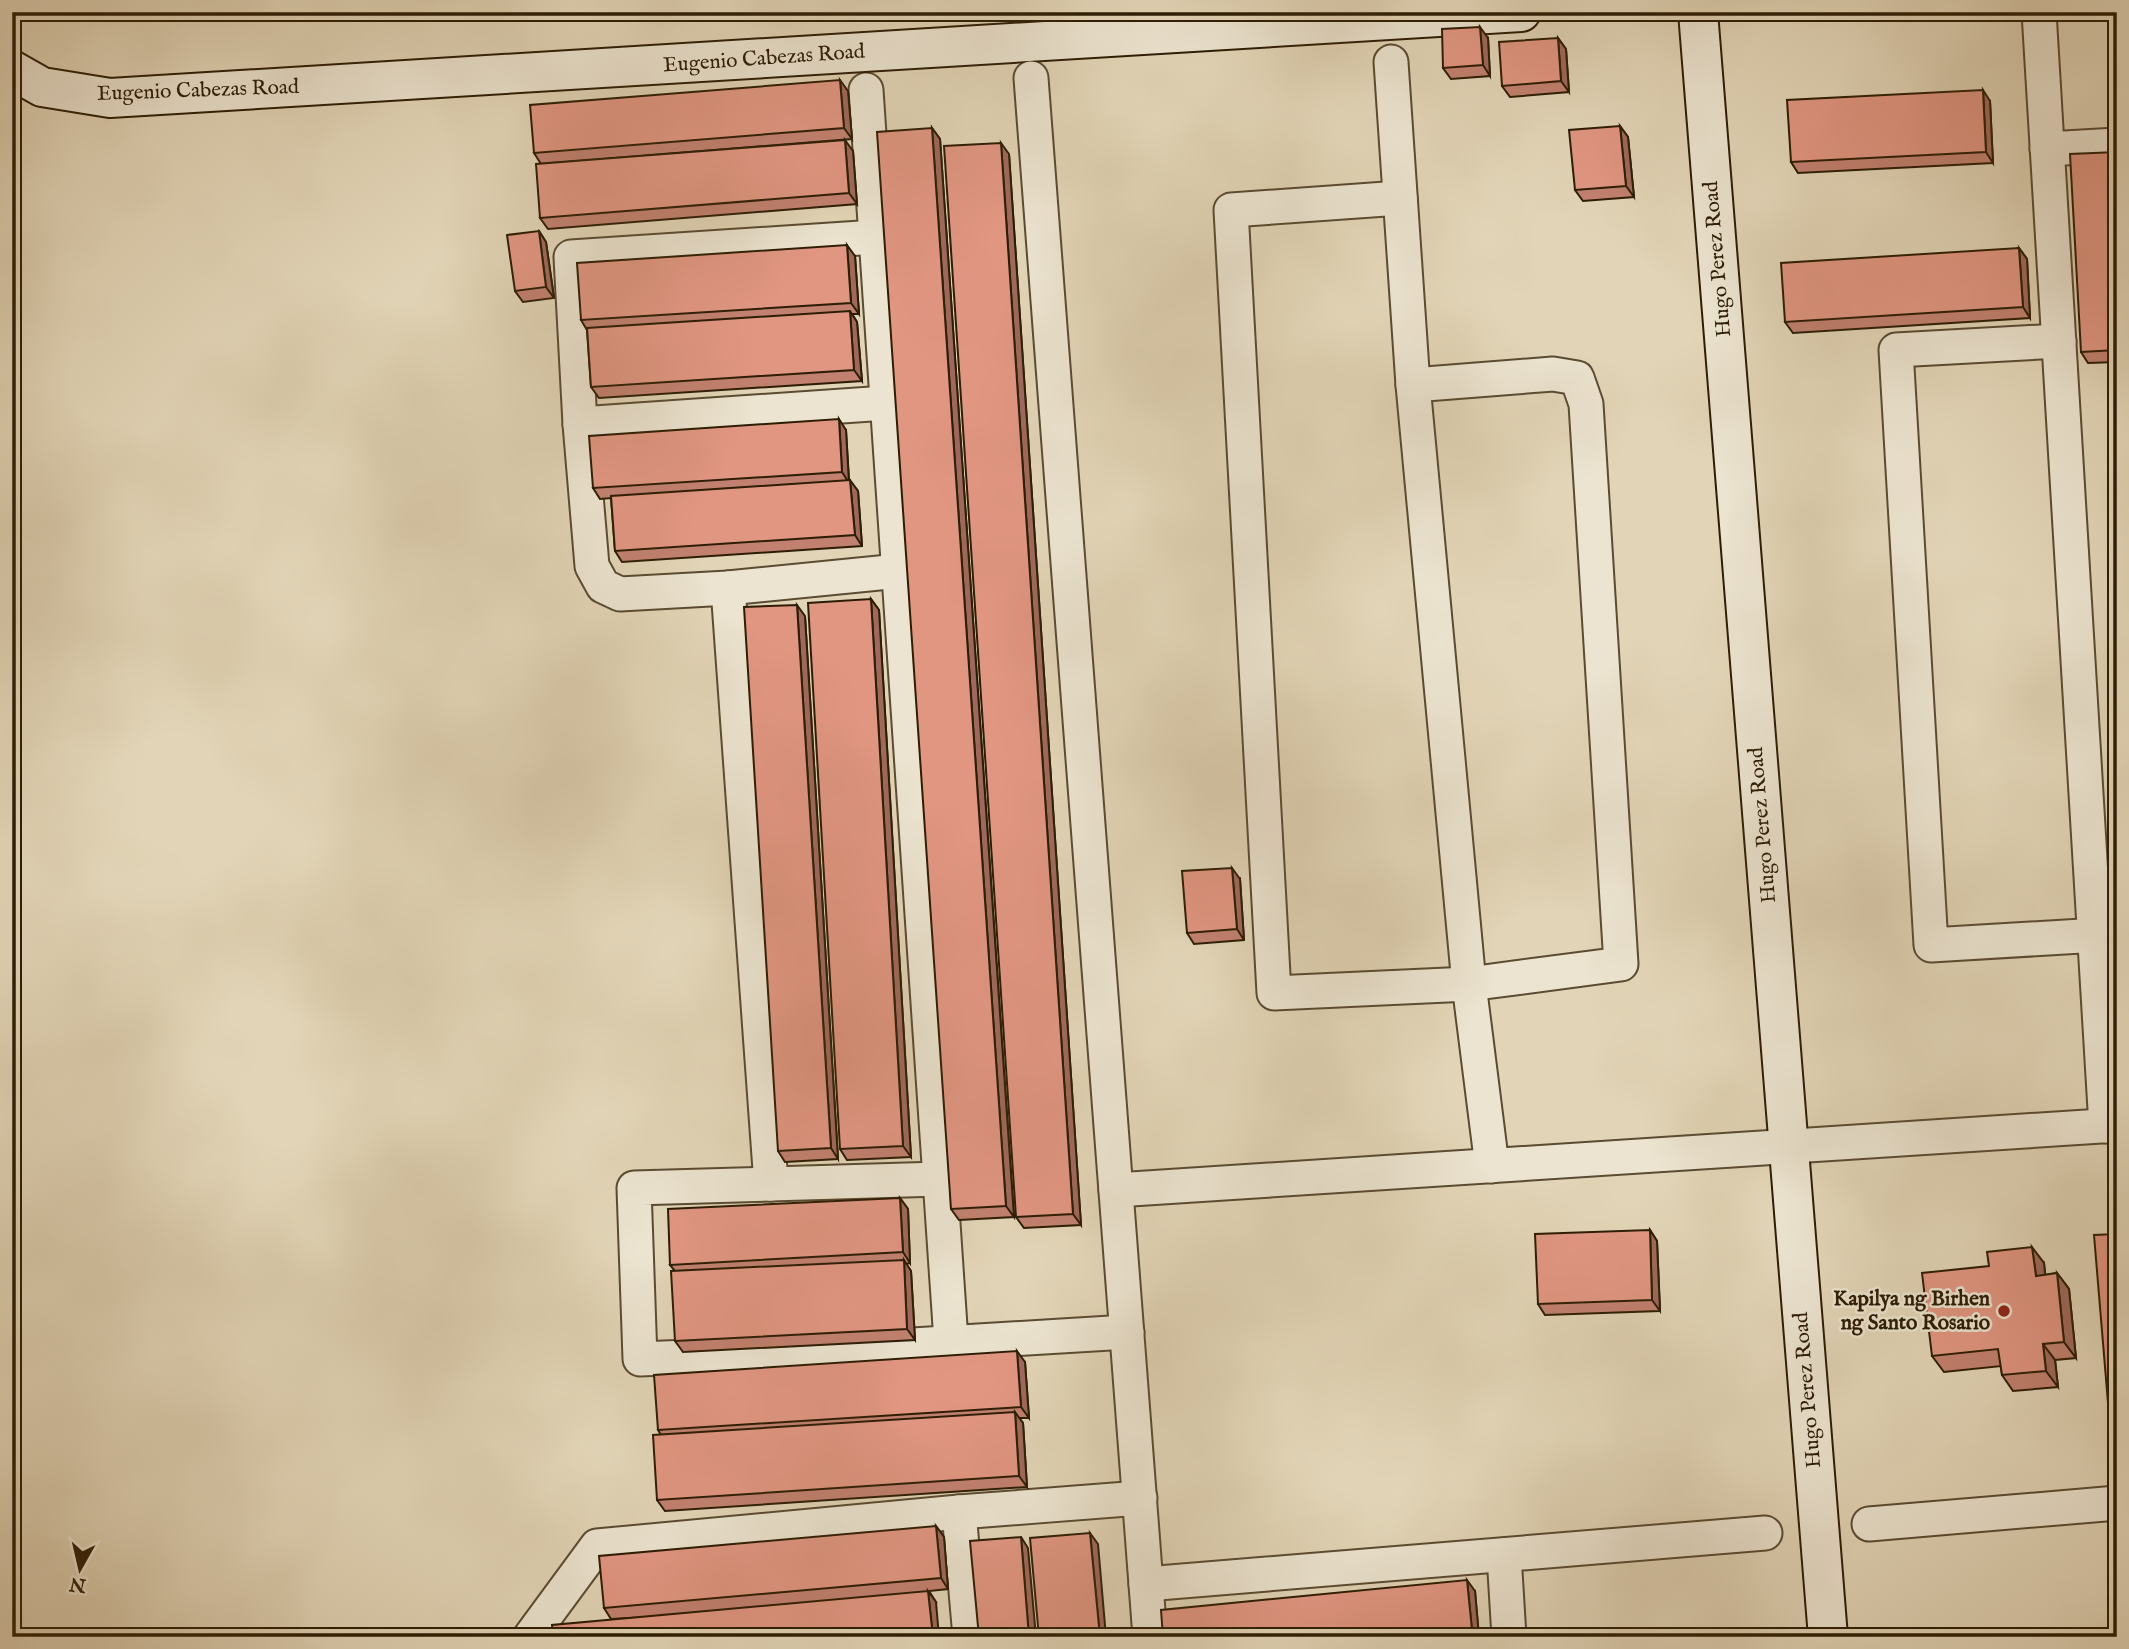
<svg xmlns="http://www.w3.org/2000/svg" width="2129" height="1649" viewBox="0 0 2129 1649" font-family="'IM FELL English',serif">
	<rect width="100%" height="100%" fill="#e2d5b7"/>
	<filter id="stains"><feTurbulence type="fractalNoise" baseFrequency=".00286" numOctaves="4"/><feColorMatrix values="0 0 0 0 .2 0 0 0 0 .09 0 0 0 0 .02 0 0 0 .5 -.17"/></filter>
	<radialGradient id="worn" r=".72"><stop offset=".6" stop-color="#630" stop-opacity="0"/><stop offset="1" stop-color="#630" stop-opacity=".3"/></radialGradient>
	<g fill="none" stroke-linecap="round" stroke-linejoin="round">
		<defs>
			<g id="street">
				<path d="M2039,12L2106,1126"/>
				<path d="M1391,62L1413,385L1469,984L1492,1166"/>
				<path d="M1031,78L1150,1637"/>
				<path d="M866,90L951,1341"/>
				<path d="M2047,149L2117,145"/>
				<path d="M1400,198L1231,210L1274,993L1469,984L1621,964L1586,404L1577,378L1553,374L1413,385"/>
				<path d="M876,237L571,257L580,424L592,566L603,586L620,594L728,588L899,571"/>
				<path d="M2059,341L1896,350L1931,945L2115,934"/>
				<path d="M580,424L886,403"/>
				<path d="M728,588L771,1184"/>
				<path d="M940,1179L634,1188L640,1359L782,1353L1127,1332"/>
				<path d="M1116,1190L2117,1125"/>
				<path d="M959,1512L970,1637"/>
				<path d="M1869,1524L2117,1503"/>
				<path d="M1504,1555L1509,1637"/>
				<path d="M1146,1584L1765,1533"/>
				<path d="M530,1637L597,1546L959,1512L1140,1498"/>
			</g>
			<g id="secondary">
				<path d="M1698,12L1828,1637"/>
				<path d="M12,70L42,87L110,98L1521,12"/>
			</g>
		</defs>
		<use href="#street" stroke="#5a4b32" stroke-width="37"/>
		<use href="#secondary" stroke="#2d1d05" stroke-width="42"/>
		<use href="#street" stroke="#ece4d0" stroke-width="33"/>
		<use href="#secondary" stroke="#ece4d0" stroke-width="38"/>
	</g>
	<g fill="#c28170" stroke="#2d1d05" stroke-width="2">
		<path d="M1488,38L1490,76L1451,79L1443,68Z"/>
		<path d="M1558,38L1566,49L1569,92L1510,97L1502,86Z"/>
		<path d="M848,91L852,139L541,164L534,153Z"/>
		<path d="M1990,101L1993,163L1798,173L1791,162Z"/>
		<path d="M1620,126L1628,137L1634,197L1583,201L1575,190Z"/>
		<path d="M932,128L940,139L1014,1217L959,1220L951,1209Z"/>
		<path d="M853,151L857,204L548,229L540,218Z"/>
		<path d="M2117,152V362L2088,363L2081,352Z"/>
		<path d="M1009,154L1081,1225L1024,1228L1016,1217Z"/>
		<path d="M539,231L546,242L554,298L523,302L515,291Z"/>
		<path d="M2019,248L2027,259L2030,318L1793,333L1785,322Z"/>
		<path d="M855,256L859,314H852L857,322L862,381L599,398L591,387L587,330L581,320Z"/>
		<path d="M846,430L849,480L858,491L862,546L622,562L615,551L611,498L600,499L593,488Z"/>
		<path d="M871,599L879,610L911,1157L847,1160L840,1149Z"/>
		<path d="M805,616L838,1159L785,1162L778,1151Z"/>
		<path d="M1240,879L1244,940L1194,944L1187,933Z"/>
		<path d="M900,1198L908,1209L910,1263L906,1264L911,1271L915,1340L683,1352L675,1341V1271L670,1265Z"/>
		<path d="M1650,1230L1657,1241L1660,1311L1545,1315L1538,1304Z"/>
		<path d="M2117,1234V1420H2112L2109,1415Z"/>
		<path d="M2044,1263L2045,1275L2057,1273L2069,1289L2076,1358L2055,1360L2058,1387L2013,1391L2002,1375L2001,1366L1944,1372L1932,1356Z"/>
		<path d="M1025,1362L1029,1418H1019L1023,1423L1027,1487L665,1511L657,1500L661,1435L658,1430Z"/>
		<path d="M936,1526L944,1537L948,1589L929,1591L936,1602L611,1619L604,1608Z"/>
		<path d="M1475,1591L1479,1637H1163Z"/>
	</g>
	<g fill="#9e695b" stroke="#2d1d05" stroke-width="2">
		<path d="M1480,27L1488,38L1490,76L1483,65Z"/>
		<path d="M1558,38L1566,49L1569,92L1561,81Z"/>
		<path d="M840,80L848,91L852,139L844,128Z"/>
		<path d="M1983,90L1990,101L1993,163L1986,152Z"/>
		<path d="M1620,126L1628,137L1634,197L1626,186Z"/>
		<path d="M932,128L940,139L1014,1217L1006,1206Z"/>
		<path d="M845,140L853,151L857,204L849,193Z"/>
		<path d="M1001,143L1009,154L1081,1225L1073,1214Z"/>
		<path d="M539,231L546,242L554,298L546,287Z"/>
		<path d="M847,245L855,256L859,314L851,303Z"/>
		<path d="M2019,248L2027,259L2030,318L2023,307Z"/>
		<path d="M850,311L857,322L862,381L854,370Z"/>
		<path d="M839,419L846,430L849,483L842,472Z"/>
		<path d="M850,480L858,491L862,546L855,535Z"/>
		<path d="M871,599L879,610L911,1157L903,1146Z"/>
		<path d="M797,605L805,616L838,1159L831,1148Z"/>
		<path d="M1232,868L1240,879L1244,940L1237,929Z"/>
		<path d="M900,1198L908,1209L910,1263L903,1252Z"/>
		<path d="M1650,1230L1657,1241L1660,1311L1652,1300Z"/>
		<path d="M2032,1247L2044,1263L2047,1292L2036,1276Z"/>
		<path d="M904,1260L911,1271L915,1340L907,1329Z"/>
		<path d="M2057,1273L2069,1289L2076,1358L2064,1342Z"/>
		<path d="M2043,1344L2055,1360L2058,1387L2046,1371Z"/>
		<path d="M1017,1351L1025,1362L1029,1418L1021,1407Z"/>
		<path d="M1015,1412L1023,1423L1027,1487L1019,1476Z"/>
		<path d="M936,1526L944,1537L948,1589L941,1578Z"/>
		<path d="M1090,1533L1098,1544L1106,1637H1100Z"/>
		<path d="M1021,1537L1028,1548L1036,1637H1029Z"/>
		<path d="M1467,1580L1475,1591L1479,1637H1477L1472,1630Z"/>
		<path d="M928,1591L936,1602L939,1637H933Z"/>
	</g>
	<g fill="#e19682" stroke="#2d1d05" stroke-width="2">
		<path d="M1480,27L1483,65L1443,68L1442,29Z"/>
		<path d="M1558,38L1561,81L1502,86L1499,42Z"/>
		<path d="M840,80L844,128L534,153L530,105Z"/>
		<path d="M1983,90L1986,152L1791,162L1787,100Z"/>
		<path d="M1620,126L1626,186L1575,190L1569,130Z"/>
		<path d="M932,128L1006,1206L951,1209L877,132Z"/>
		<path d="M845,140L849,193L540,218L536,164Z"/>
		<path d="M1001,143L1073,1214L1016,1217L944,146Z"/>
		<path d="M2117,152V350L2081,352L2070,154Z"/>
		<path d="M539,231L546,287L515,291L507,235Z"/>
		<path d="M847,245L851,303L581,320L577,263Z"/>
		<path d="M2019,248L2023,307L1785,322L1781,263Z"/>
		<path d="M850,311L854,370L591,387L587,328Z"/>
		<path d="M839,419L842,472L593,488L589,436Z"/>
		<path d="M850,480L855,535L615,551L611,496Z"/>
		<path d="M871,599L903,1146L840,1149L808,603Z"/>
		<path d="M797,605L831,1148L778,1151L744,607Z"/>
		<path d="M1232,868L1237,929L1187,933L1182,871Z"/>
		<path d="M900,1198L903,1252L670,1265L668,1209Z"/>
		<path d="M1650,1230L1652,1300L1538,1304L1535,1234Z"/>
		<path d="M2117,1234V1414L2109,1415L2094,1235Z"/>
		<path d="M2032,1247L2036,1276L2057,1273L2064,1342L2043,1344L2046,1371L2002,1375L1998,1349L1932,1356L1922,1273L1989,1266L1987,1252Z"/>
		<path d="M904,1260L907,1329L675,1341L671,1271Z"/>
		<path d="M1017,1351L1021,1407L658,1430L654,1375Z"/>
		<path d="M1015,1412L1019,1476L657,1500L653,1435Z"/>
		<path d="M936,1526L941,1578L604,1608L599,1556Z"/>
		<path d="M1090,1533L1100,1637H1039L1030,1538Z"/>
		<path d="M1021,1537L1029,1637H979L970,1541Z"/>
		<path d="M1467,1580L1472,1630L1400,1637H1163L1161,1610Z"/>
		<path d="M928,1591L933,1637H553L552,1625Z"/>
	</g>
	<circle fill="#8f2418" stroke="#ece4d0" stroke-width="2.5" cx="2004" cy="1311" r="7"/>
	<g text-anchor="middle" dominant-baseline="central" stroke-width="5" stroke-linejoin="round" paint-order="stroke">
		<g font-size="21" fill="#2d1d05" stroke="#ece4d0">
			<text transform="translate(764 59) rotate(-4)">Eugenio Cabezas Road</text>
			<text transform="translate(198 91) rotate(-2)">Eugenio Cabezas Road</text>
			<text transform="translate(1718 259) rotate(-95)">Hugo Perez Road</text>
			<text transform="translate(1763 825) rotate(-95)">Hugo Perez Road</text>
			<text transform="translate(1808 1390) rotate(-95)">Hugo Perez Road</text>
		</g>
		<g font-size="21" font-weight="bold" fill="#2d1d05" stroke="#ece4d0" text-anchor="end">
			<text x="1990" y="1299">Kapilya ng Birhen<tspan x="1990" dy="24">ng Santo Rosario</tspan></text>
		</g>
	</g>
	<rect width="2129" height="1649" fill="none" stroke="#e2d5b7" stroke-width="42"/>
	<rect x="14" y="14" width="2101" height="1621" fill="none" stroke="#2d1d05" stroke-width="3.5"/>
	<rect x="21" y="21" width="2087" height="1607" fill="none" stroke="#2d1d05" stroke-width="2"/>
	<g transform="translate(80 1569) rotate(188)" stroke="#ece4d0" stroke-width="5" paint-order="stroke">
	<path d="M0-5L12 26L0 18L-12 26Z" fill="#2d1d05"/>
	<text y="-10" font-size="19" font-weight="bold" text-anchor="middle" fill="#2d1d05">N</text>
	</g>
	<rect width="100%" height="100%" filter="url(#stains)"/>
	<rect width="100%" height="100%" fill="url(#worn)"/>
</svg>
